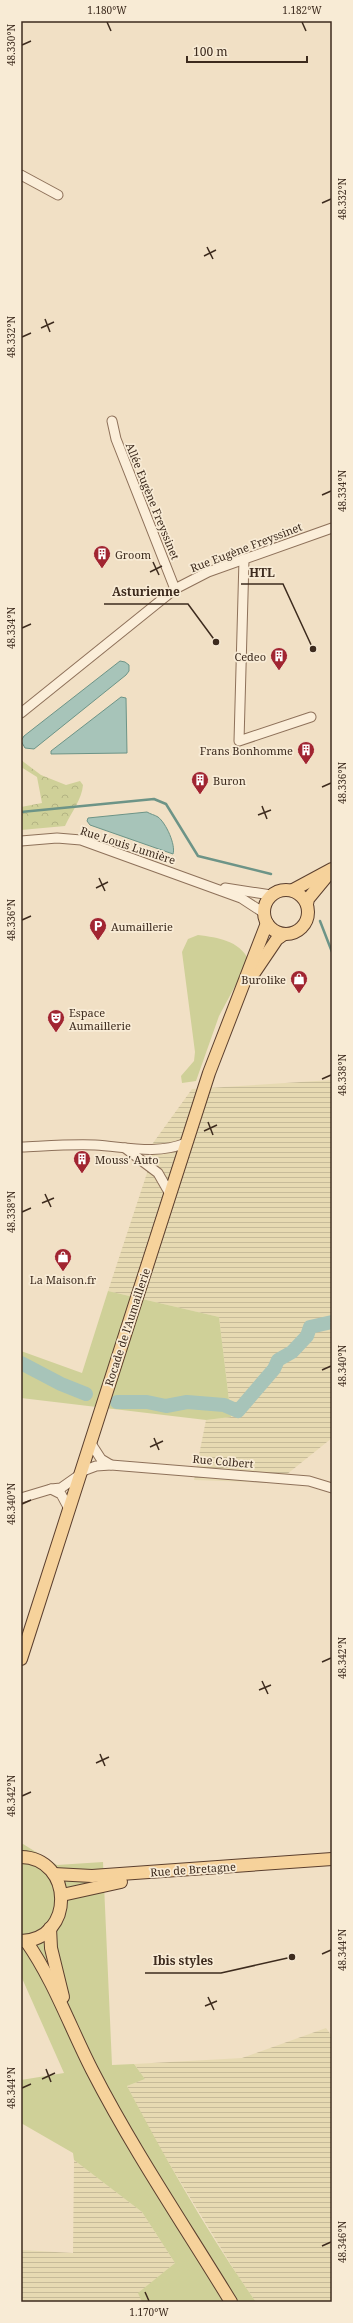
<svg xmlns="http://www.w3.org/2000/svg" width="353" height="2323" viewBox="0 0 353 2323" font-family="'Noto Serif',serif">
	<defs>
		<pattern id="farmland-rules" width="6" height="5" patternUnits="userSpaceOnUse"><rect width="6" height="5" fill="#e7dab2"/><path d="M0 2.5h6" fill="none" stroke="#c7bb99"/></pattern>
		<pattern id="forest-crowns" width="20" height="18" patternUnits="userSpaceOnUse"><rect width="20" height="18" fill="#cfd098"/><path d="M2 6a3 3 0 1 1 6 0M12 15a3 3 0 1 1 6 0" fill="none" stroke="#b3b383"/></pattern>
	</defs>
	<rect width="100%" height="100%" fill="#f1e0c5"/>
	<g fill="url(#farmland-rules)">
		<path d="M332,1080V1438L276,1483L194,1480L206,1420L231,1417L219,1317L108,1291L147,1173L153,1143L192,1089Z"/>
		<path d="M326,2028L332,2036V2302H256L238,2276L156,2142L127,2086L145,2079L134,2064L242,2058Z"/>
		<path d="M74,2160L142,2212L175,2263L139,2293L142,2302H21V2250L73,2253Z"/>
	</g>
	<g fill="#cfd098">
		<path d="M198,935C219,938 238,940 249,960L219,1016L196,1081L182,1083L181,1076L194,1061L195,1052L182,952L188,939Z"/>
		<path d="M108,1291L219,1317L231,1417L206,1420L21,1398V1351L82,1373Z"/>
		<path d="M23,1844L57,1865L103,1862L112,2065L134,2064L145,2079L127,2086C166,2160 208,2234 256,2302H142L138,2293L175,2263L142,2212L74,2160L73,2153L21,2123V2080L64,2073L21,1976V1845Z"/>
	</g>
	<path fill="url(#forest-crowns)" d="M21,760L41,775L66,785L80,781L83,785C82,799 71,813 65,826L21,830V807L42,803L37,777L21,767Z"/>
	<g fill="#a7c4b9" stroke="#6d9487">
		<path d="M120,661L125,662L129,665V671L126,675L34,749L25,748L21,741L24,736Z"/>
		<path d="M121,697L126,698L127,753L51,754V751Z"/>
		<path d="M147,812C150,814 155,815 158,817C166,823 176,845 173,854L90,825L87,821L88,818Z"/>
	</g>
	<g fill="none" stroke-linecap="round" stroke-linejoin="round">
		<g stroke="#6d9487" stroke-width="2.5">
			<path d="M21,812L154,799L166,804L198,856L271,874"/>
			<path d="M320,921L332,952"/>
		</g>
		<g stroke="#a7c4b9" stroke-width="14">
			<path d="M21,1363L61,1384L86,1394"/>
			<path d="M117,1402H147L166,1406L187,1402L224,1405L238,1411L274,1369L278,1360L292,1352L307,1336L310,1327L332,1322"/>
		</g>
		<defs>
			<g id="minor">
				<path d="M21,175L58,195"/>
				<path d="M112,421L116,439L175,589"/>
				<path d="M244,559L239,741L311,717"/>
				<path d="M21,713L175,589L208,572L332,528"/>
				<path d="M21,841L57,838L81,840L241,898L264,913"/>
				<path d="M225,888L271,895"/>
				<path d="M21,1147C45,1146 71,1144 95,1145C127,1147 156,1155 186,1143"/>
				<path d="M125,1148L158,1173L170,1194"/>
				<path d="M111,1465L309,1481L332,1488"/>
				<path d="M80,1472L96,1466L111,1465L101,1459L90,1442"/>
				<path d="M21,1498L51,1489"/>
				<path d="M68,1507L61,1494L51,1489L61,1488L78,1476"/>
			</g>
			<g id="major">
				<circle cx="286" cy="912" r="22"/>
				<path d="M293,890L332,869"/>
				<path d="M307,904L308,899L327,876"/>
				<path d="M254,973L277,939L284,934"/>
				<path d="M21,1659L209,1073L267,923"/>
				<path d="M21,1857C74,1858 75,1940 21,1941"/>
				<path d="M54,1874L92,1876L332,1859"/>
				<path d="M62,1895L121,1882"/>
				<path d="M50,1928L51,1948L63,1997"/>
				<path d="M26,1941C54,1981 70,2027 92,2070C133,2150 184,2225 231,2302"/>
			</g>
		</defs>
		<use href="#minor" stroke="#8e715a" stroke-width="11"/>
		<use href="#major" stroke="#5b3f2e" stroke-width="14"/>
		<use href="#minor" stroke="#fbeed9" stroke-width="9"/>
		<use href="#major" stroke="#f6d29b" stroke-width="12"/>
	</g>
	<path fill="none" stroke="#3d2b1e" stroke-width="1.5" d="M107,22L111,31M302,22L306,31M22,45L31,41M322,203L331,199M207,247L213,259M204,256L216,250M45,319L50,332M41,328L54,322M22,337L31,333M322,495L331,491M153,562L159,575M150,572L162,566M22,628L31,624M322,787L331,783M262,806L267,819M258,815L271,810M99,878L105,891M96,888L108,882M22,920L31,916M322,1079L331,1075M208,1122L213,1135M204,1131L217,1125M45,1194L51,1207M42,1203L54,1198M22,1212L31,1208M322,1370L331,1366M154,1438L159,1450M150,1447L163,1441M22,1504L31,1500M322,1662L331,1658M262,1681L268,1694M259,1690L271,1685M100,1754L105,1766M96,1763L109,1757M22,1796L31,1792M322,1954L331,1950M208,1997L214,2010M205,2006L217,2001M46,2069L51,2082M42,2079L55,2073M22,2088L31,2084M322,2246L331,2242M145,2292L149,2301"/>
	<defs>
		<symbol id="building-pin" viewBox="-11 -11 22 30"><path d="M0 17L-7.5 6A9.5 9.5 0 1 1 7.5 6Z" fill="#a12531" stroke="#f8ebd5"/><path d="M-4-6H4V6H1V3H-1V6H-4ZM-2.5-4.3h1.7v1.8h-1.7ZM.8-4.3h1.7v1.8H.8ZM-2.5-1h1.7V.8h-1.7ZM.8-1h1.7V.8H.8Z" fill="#fff"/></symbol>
		<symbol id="parking-pin" viewBox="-11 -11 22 30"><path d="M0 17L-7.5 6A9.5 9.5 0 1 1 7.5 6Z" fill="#a12531" stroke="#f8ebd5"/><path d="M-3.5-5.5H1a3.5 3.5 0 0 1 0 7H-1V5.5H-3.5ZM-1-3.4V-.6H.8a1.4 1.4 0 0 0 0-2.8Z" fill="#fff"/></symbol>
		<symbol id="shop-pin" viewBox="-11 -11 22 30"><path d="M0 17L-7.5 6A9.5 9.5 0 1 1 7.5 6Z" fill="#a12531" stroke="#f8ebd5"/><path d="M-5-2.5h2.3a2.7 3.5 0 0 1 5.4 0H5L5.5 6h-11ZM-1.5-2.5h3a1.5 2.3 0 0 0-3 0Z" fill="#fff"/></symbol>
		<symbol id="theatre-pin" viewBox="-11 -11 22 30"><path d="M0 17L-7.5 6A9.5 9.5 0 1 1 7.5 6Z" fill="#a12531" stroke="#f8ebd5"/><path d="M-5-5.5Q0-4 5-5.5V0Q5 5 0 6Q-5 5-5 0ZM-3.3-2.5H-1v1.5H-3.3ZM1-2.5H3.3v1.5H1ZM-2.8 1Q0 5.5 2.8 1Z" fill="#fff"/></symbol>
	</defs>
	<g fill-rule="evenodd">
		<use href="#building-pin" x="92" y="544" width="20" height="27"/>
		<use href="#building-pin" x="269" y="646" width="20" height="27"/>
		<use href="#building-pin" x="296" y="740" width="20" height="27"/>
		<use href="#building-pin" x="190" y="770" width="20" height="27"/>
		<use href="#parking-pin" x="88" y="916" width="20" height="27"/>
		<use href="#shop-pin" x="289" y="969" width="20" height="27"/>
		<use href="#theatre-pin" x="46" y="1008" width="20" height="27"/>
		<use href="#building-pin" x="72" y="1149" width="20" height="27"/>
		<use href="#shop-pin" x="53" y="1247" width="20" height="27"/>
	</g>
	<g text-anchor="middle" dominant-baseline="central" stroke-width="3.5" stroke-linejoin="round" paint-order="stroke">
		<g font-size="11" fill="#3d2b1e" stroke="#f8ebd5">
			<text transform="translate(153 501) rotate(68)">Allée Eugène Freyssinet</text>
			<text transform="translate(246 547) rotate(-21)">Rue Eugène Freyssinet</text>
			<text transform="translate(128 845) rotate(18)">Rue Louis Lumière</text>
			<text transform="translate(127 1327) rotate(-72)">Rocade de l'Aumaillerie</text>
			<text transform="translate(223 1461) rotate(5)">Rue Colbert</text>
			<text transform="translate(193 1869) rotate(-4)">Rue de Bretagne</text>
		</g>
		<g font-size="11" fill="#3d2b1e" stroke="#f8ebd5" text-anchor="start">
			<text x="115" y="554">Groom</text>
			<text x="266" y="656" text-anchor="end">Cedeo</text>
			<text x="293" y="750" text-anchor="end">Frans Bonhomme</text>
			<text x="213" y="780">Buron</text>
			<text x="111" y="926">Aumaillerie</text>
			<text x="286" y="979" text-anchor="end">Burolike</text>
			<text x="69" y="1012">Espace<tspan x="69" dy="13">Aumaillerie</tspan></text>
			<text x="95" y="1159">Mouss' Auto</text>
			<text x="63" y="1279" text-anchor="middle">La Maison.fr</text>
		</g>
	</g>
	<path fill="none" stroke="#3d2b1e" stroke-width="1.5" d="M313 649L283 584H241M216 642L188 604H104M292 1957L221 1973H145"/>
	<g fill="#3d2b1e" stroke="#f8ebd5" stroke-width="1.5">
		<circle cx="313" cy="649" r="4"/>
		<circle cx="216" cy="642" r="4"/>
		<circle cx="292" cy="1957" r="4"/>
	</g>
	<g font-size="12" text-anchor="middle" font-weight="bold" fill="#3d2b1e" stroke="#f8ebd5" stroke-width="3.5" stroke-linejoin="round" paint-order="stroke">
		<text x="262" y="577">HTL</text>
		<text x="146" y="596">Asturienne</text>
		<text x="183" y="1965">Ibis styles</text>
	</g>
	<rect width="353" height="2323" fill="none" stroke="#f8ebd5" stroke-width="44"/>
	<path d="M187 56v6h120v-6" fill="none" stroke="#3d2b1e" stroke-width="2"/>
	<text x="193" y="56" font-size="12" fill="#3d2b1e" stroke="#f8ebd5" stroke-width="3" paint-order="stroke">100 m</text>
	<rect x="22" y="22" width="309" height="2279" fill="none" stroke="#3d2b1e" stroke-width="1.5"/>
	<g font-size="10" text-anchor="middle" fill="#3d2b1e">
		<text x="107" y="14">1.180°W</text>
		<text x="302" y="14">1.182°W</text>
		<text transform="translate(11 45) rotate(-90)" y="4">48.330°N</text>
		<text transform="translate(342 199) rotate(-90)" y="4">48.332°N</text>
		<text transform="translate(11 337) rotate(-90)" y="4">48.332°N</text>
		<text transform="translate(342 491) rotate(-90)" y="4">48.334°N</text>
		<text transform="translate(11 628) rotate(-90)" y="4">48.334°N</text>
		<text transform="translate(342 783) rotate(-90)" y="4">48.336°N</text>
		<text transform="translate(11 920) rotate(-90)" y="4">48.336°N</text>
		<text transform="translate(342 1075) rotate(-90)" y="4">48.338°N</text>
		<text transform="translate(11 1212) rotate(-90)" y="4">48.338°N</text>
		<text transform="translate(342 1366) rotate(-90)" y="4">48.340°N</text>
		<text transform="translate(11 1504) rotate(-90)" y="4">48.340°N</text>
		<text transform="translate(342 1658) rotate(-90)" y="4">48.342°N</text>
		<text transform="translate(11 1796) rotate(-90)" y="4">48.342°N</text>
		<text transform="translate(342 1950) rotate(-90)" y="4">48.344°N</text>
		<text transform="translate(11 2088) rotate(-90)" y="4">48.344°N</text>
		<text transform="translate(342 2242) rotate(-90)" y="4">48.346°N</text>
		<text x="149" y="2316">1.170°W</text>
	</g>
</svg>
